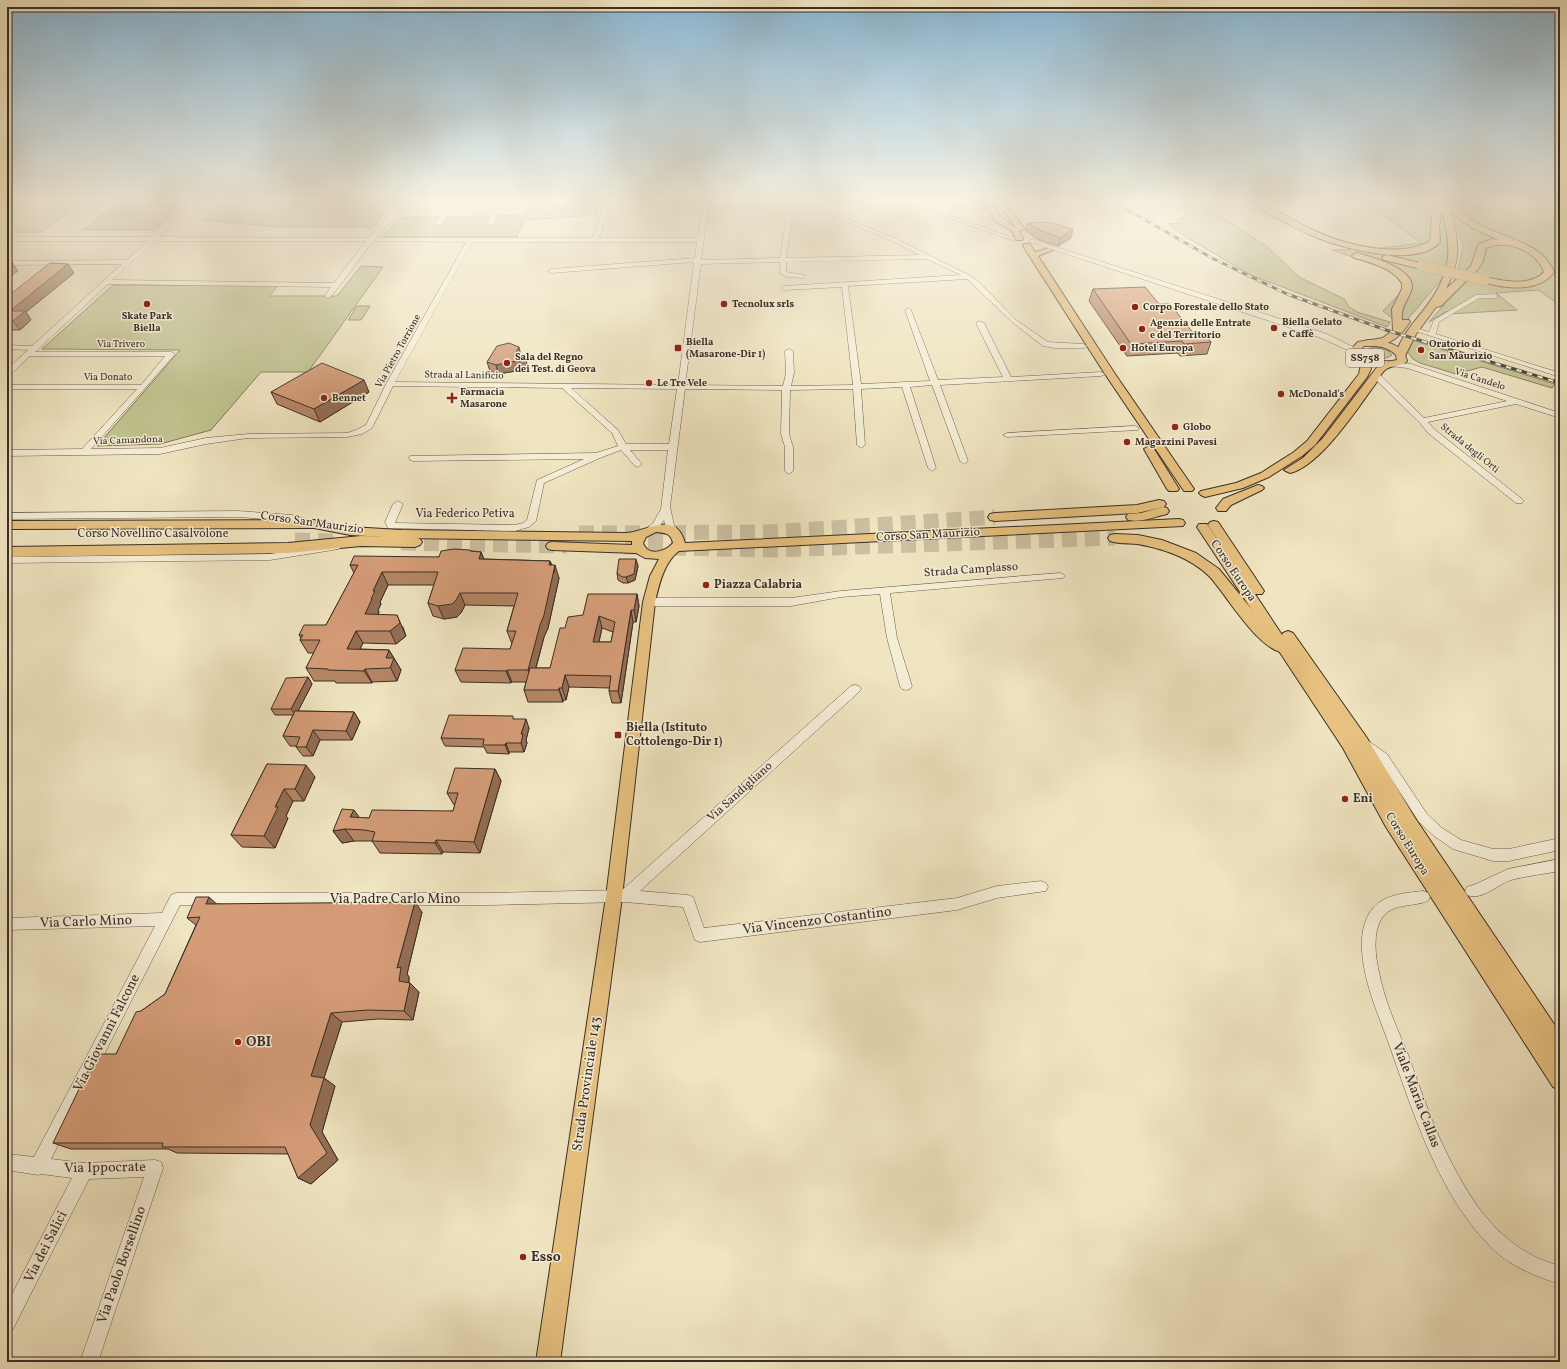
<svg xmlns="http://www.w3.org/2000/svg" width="1567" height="1369" viewBox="0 0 1567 1369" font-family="Vollkorn,serif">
	<rect width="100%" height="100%" fill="#f0e5c1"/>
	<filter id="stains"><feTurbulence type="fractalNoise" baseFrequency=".005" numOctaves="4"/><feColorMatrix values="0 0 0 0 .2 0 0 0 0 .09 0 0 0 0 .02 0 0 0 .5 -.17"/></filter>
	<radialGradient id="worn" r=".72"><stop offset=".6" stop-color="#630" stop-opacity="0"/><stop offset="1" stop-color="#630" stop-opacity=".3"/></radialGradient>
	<g fill="#c0c38f" stroke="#7d785c">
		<path d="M26,201H83L42,232H7V214Z"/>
		<path d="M119,201H186L154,230H83Z"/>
		<path d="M221,201H395L375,225L370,227H280L201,220Z"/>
		<path d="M530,201H600L596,215L524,220L517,237H383L398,218L525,215Z"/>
		<path d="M1184,201H1192L1221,217L1265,245L1299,277L1344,299L1349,307L1357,312L1390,322L1387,327L1251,275L1186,237L1168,224L1182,223L1180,219L1186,215Z"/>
		<path d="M1367,201H1521L1560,214V305L1538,290L1496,293L1517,310L1447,314V311L1429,322L1444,305L1458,271L1463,246L1450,204L1431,230L1446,212L1451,268L1402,326L1383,311L1405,288L1393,273L1381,267L1332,250L1381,248L1421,243L1380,213Z"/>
		<path d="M361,266L383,267L308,372H261L211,430L160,444L97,446L180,350L42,349L113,285L278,286L269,296H337Z"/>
		<path d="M357,306H370L361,320H348Z"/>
		<path d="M1412,340L1555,384L1552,388L1482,367L1456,374L1420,363L1413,359L1406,350Z"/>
		<path d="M1375,347L1387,350L1392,355C1385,361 1375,358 1368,353L1367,349Z"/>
	</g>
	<path fill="#9cbdba" stroke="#758480" d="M555,206L581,207L584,209C573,215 562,214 551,210Z"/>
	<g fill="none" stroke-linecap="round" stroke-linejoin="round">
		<g stroke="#ccc0a2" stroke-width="15" stroke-dasharray="15 8" stroke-linecap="butt">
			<path d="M579,533L770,532L995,517"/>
			<path d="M295,540L334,541"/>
			<path d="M401,543L567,546"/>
			<path d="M625,547L772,550L1115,538"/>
		</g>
		<defs>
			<g id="minor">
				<path d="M191,201H198L159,237L369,238L401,201H533L531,204H502L494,223L491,225L488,223L496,204H453L442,223L439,225L436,223L447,204H405L376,238H593L605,201H611L599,238H698L703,201H709L701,260L780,258L789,201H795L786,258L920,255L890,240L795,201H804L894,238L971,276L979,282L1016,320L1048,342L1083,344L1087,346L1083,348H1055L1043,346L1012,322L967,279L848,286L861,384L930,381L905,310L908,308L911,310L938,380L1003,377L976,323L980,321L984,323L1011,377L1101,372L1105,374L1101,376L940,385L968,461L964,464L960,461L932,385L910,387L936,468L932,471L928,468L902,387L861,389L865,445L861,448L857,445L853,389L790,390L789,434L793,447V471L789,474L785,471V447L781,434L782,390L685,389L670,507L674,525L679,531L674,534C668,532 665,526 664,520L659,527L653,532H647L645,530L653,523L661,509L668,450H630L642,464L638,467L635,466L621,450L600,458L544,483L536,521L529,527L515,531L388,528L385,522L393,504L398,501L403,504L395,523L515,525L523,523L527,520L537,480L584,459L413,461L410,460L409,458L410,456L596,453L618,446L612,433L562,388L393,386L372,428L362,434L347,437L248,438L206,444L160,454L7,456V450L82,449L137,389H7V385H141L165,356H30L10,375H7V369L28,350L7,349V345L32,346L122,264L7,265V261L127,260L148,241H7V237H152ZM155,241H366L334,283L112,280ZM373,241L466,242L386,384L366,425L356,430L347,433L248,434L206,438L160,448L91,449L175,354L171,352H35L108,284L331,287L325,296L328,298C335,295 365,251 373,241ZM472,242H697L695,258L551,269L548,271L551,273L694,262L678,385L395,382ZM927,259L961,275L784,286L781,288L784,290L842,287L853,385L791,386L794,373L793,351L789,349L785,351L786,373L783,386L685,385L701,264L780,262L781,274L788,277L803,278L805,277V275L786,272V262ZM571,388L677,389L669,444H626L618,430Z"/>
				<path d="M899,201H908L1017,239L1012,240Z"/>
				<path d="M1030,240H1034L1327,334L1361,351L1360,353H1354L1321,338L1030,242Z"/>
				<path d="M1476,295L1495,294L1498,296L1495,298H1479L1439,322L1436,334L1560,373V377L1409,329L1413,327L1429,332L1434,320Z"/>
				<path d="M1390,362L1411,364L1560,413V418L1516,404L1428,422L1434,429L1522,499L1524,501L1522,503H1516L1428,433L1420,423L1372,376L1376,374H1379L1424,418L1507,401L1407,368L1390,366Z"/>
				<path d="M1135,426L1139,428L1138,430L1007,437L1003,435L1007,433Z"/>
				<path d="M238,511L292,515L314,522L316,524L311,527L291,521L238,517L7,519V513Z"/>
				<path d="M336,544L341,547L339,549L270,560L7,563V557L270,554Z"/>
				<path d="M1060,573L1063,574L1065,576L1063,578L890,593L897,638L912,686L910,689L906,690L902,689L900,686L887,638L880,594L841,597L791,606H649L645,605L644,602L645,599L649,598H791L841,591Z"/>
				<path d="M855,685L859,686L861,689L859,692L640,891L688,895L693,897L704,928L957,898L997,886L1041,881L1046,883L1048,887L1046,891L997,898L957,910L700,942L695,940L683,907L625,902L489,905H180L51,1159L84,1163L155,1160L161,1162L163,1168L98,1362H80L144,1177L89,1179L13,1329L7,1332V1304L72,1178L41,1174L38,1175L7,1170V1154L34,1157L155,926L7,930V918L162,913L171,895L176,893H489L622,890L851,686Z"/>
				<path d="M1364,738L1387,754L1427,814L1442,828L1461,840L1493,849H1509L1560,838V850L1509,861H1493L1453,849L1434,836L1419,822L1379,760L1360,746L1358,743L1360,740Z"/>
				<path d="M1560,859V871C1544,874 1526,876 1511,880C1497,885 1482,901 1467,895L1465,891L1467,887L1476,884L1508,869Z"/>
				<path d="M1423,891L1428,893L1430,897L1428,901C1410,908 1387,902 1379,924C1372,941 1377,964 1381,981C1387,1007 1399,1032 1409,1057C1421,1091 1433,1126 1449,1158C1460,1179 1471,1199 1486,1217C1506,1241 1530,1258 1560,1266V1284C1534,1276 1505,1264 1487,1243C1472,1227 1459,1209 1448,1189C1423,1145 1407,1095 1390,1047C1379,1016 1364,984 1362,951C1361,937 1363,920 1373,908C1385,894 1406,893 1423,891Z"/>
			</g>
			<g id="major">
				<path d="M981,201H988L1002,218L1015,227L996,201H1003L1025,229L1019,231L1023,238L1022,240H1016L1012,231L996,222Z"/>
				<path d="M1252,201H1260L1272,211L1271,213H1265Z"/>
				<path d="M1024,244H1030L1035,252L1049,248L1053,250L1038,256L1115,374L1194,489L1192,491H1184L1105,374L1023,246Z"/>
				<path d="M1369,340C1384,341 1404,343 1407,361C1401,367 1390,365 1385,370C1380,374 1378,381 1374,386C1356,410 1320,466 1290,473L1284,470L1303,458L1323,438L1378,366L1371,364V369L1367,377L1315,445L1302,456L1269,477L1243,488L1205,497L1201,495L1199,493L1201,491L1236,483L1261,473L1294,452L1307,441L1359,374L1361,364L1354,354L1352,348L1358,342ZM1364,346C1376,345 1387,346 1396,355L1397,360C1386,363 1366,361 1362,348Z"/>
				<path d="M1149,446L1154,449L1179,489L1177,491H1169L1167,489L1144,449Z"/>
				<path d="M1258,485L1262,486L1264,488L1262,490L1231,505L1226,511H1218L1216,508L1223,499Z"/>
				<path d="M1163,507L1167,508L1169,511L1167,514C1154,517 1141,523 1128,520L1126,517L1128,514L1141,513Z"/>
				<path d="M1179,519L1183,520L1185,523L1183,526L679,551C664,562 659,585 655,602L622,897L560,1362H536L606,897L643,602L650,576L659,559L645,558L636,553L552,550L548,549L546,546L548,543L552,542L632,545V541L401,538L350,535L309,527L307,524L309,521L313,520L350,527L401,530L626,533C646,532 676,509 685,543ZM656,532C665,533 671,533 673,543C665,552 648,557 643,543L646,537Z"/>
				<path d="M1214,521L1218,522L1264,591L1262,594H1255L1282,635L1283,633L1288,631L1293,633L1367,738L1415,818L1560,1033V1060L1557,1058L1560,1063V1090L1553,1087L1386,827L1343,748L1197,527L1199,524H1207L1221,545L1208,525L1210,522Z"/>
			</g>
			<g id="highway">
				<path d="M1439,201H1450C1460,211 1470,220 1482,226C1507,239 1542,243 1554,272C1538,294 1504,288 1482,282L1480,280L1482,278L1485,277C1503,281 1530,287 1544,272C1536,250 1507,239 1486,248L1483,261L1478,269L1441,306L1436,307L1416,334L1405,356L1401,357L1396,354C1401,337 1411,326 1422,312C1450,277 1454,253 1442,211L1439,226L1440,242C1417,269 1340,248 1313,236C1302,232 1293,226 1283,221C1277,218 1268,216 1264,211L1265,209H1271C1286,215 1300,224 1315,231C1346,245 1399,259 1430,241L1432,216ZM1450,211L1471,227L1499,240L1492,239L1479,244L1471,266L1446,289C1461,259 1460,242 1450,211Z"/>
				<path d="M1357,253C1371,257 1419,269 1411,291C1407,303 1401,305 1402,320H1409L1410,322C1398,339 1391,345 1369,346L1364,343L1365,341L1383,338L1393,330L1392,309L1402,289V283C1392,268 1370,262 1354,258L1352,256L1354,254Z"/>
				<path d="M1387,255L1424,264L1426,266L1421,269L1384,260L1382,258L1384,256Z"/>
				<path d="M1159,500L1164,501L1166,504L1164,507L1137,513L995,521L990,520L988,517L990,514L995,513L1137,505Z"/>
				<path d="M313,520L318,521L320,524L318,527L313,528L7,529V521Z"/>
				<path d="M1115,534L1138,535L1162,540L1196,553L1219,569L1270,632L1290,644L1293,648L1290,652C1263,660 1226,593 1209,576C1191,558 1162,548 1137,544C1128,543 1119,544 1110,541L1108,538L1110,535Z"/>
				<path d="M361,536L415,537L420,539L422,542L420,545L415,547L361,546L288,553L7,557V547L288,543Z"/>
			</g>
		</defs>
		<use href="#minor" stroke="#685c4e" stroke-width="1"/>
		<use href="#major" stroke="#3a2e28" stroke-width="2"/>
		<use href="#highway" stroke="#3a2e28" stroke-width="2"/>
		<use href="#minor" fill="#f5eed7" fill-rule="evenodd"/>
		<use href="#major" fill="#e8c280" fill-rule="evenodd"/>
		<use href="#highway" fill="#e8c280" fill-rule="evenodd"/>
		<defs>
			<path id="rail" d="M1112,201L1212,258L1287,294L1386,330L1560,383"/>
		</defs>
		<use href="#rail" stroke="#3a2e28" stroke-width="3"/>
		<use href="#rail" stroke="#f5eed7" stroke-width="2" stroke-dasharray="5.5" stroke-linecap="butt"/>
		<defs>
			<path id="highway-bridge" d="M1421,266L1485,280"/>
		</defs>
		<use href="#highway-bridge" stroke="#3a2e28" stroke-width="10" stroke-linecap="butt"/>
		<use href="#highway-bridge" stroke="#e8c280" stroke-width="10"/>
	</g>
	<g fill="#b68666" stroke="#3a2e28" fill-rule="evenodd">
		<path d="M1028,223L1071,238L1058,246L1037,239L1026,231Z"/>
		<path d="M74,273L26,312L31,320L20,330H7V297Z"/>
		<path d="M1093,289L1159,304L1194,334L1211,342L1207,354L1180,356L1178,353L1127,356L1089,301Z"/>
		<path d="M521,356L520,358L528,369L498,374L490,371L487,362Z"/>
		<path d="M271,392H369L320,422L277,404Z"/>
		<path d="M471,551L481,552L484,559L550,561L552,565L559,578L548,628L544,637L536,668H550L565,628L583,615L637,594L639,606L636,622H633L621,703H612L609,691L610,688L569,687L566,700H563V702H528L524,690L526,682H512L511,683L461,682L455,670L510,649L512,644L507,631L514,606L465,605L461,613L457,617L444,619L433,616L428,603L434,585H388L380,602L381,604L378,610L379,612L378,614L403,627L406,636L396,644L363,643L360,649L389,650L401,670L397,681L372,682V683H336L335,681H314L306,668L314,653H308L300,640L301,638L299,635L326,625L354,573L350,565L439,557ZM602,628L613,632L611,642H599Z"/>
		<path d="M638,566L635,580L628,583H623L618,580L617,573Z"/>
		<path d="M308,677L312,684L298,711L354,712L360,722L352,740H320L313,756H303L296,747V746H290L283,736L293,715H275L271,709Z"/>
		<path d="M514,719L529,728L526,740L527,743L524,752H509V754L487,753L484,747L445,746L441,738Z"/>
		<path d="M267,764L315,777L304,801H293L286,816L288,818L275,848L242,847L231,835Z"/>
		<path d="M495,769L501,781L480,853L443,852L442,854L380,853L372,841H354L342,843L333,831L359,818H369L453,811L455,805H454L447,793Z"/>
		<path d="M217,904L422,912L407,974L409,977V982L419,992L413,1020L378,1019L342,1022L324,1078L335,1086L322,1132L338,1160L311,1184L298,1178L288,1154L177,1153L168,1149H71L53,1143L116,1054L141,1011L165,994L196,925L187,918Z"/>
	</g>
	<g fill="#946d53" stroke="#3a2e28">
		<path d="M1073,229L1071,238L1058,246L1060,238Z"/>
		<path d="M12,262L18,271L7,279V265Z"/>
		<path d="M68,264L74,273L26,312L31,320L20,330L13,321L10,311Z"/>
		<path d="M519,347L521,356L519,361L526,359L528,369L498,374L496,365L514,356Z"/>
		<path d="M364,380L369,392L320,422L314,409Z"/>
		<path d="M481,552L486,565L479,559Z"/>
		<path d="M636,559L638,566L635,580L628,583L626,577Z"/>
		<path d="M550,561L554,573L555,565L559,578L548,628L544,637L532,682L528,670Z"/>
		<path d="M382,572L388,585L380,602L381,604L378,610L379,612L372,627L365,614L373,591Z"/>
		<path d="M460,593L465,605L461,613L457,617L444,619L438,606Z"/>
		<path d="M637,594L639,606L636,622L634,610Z"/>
		<path d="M631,610L633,622L621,703L618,691Z"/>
		<path d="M397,615L406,636L396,644L390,631Z"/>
		<path d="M599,616L602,628L596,654L593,642Z"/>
		<path d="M356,631L363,643L354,661L347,649Z"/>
		<path d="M389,650L401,670L397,681L386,658Z"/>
		<path d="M365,669L372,682V683L364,671Z"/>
		<path d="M507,670L512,682L511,683L506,671Z"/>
		<path d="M565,675L569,687L566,700L562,688Z"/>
		<path d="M308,677L312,684L296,715L291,709Z"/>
		<path d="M559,688L563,700V702L559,690Z"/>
		<path d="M354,712L360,722L352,740L346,731Z"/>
		<path d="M526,719L529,728L526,740L527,743L524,752L521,743V734Z"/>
		<path d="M313,730L320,740L313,756L306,747Z"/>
		<path d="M506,743L509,752V754L505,745Z"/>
		<path d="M306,765L315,777L304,801L295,789Z"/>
		<path d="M495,769L501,781L480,853L474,842Z"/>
		<path d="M284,789L293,801L286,816L288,818L275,848L264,836L275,807Z"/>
		<path d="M354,810L362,821L350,817Z"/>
		<path d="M345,829L354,841L342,843L333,831Z"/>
		<path d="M436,840L443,852L442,854L435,843Z"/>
		<path d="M209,897L221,908L206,904Z"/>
		<path d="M415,902L422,912L407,974L409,977L408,990L399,981L397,968Z"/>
		<path d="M410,983L419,992L413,1020L404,1011Z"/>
		<path d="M331,1013L342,1022L324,1078L335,1086L322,1132L338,1160L311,1184L298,1178L310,1125L311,1076Z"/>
	</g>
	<g fill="#d49c77" stroke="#3a2e28" fill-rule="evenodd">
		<path d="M1048,222L1073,229L1060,238L1039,230L1028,223Z"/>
		<path d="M7,262H12L7,265Z"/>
		<path d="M50,263L68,264L10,311H25L13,321H7V297Z"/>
		<path d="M1145,287L1159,304H1170L1194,334H1204L1211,342L1184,344L1182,341L1131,344L1093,289Z"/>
		<path d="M509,343L519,347L514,356L526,359L496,365L487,362L497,346Z"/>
		<path d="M322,363L364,380L314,409L271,392Z"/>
		<path d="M454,549L470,550V551L481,552L479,559L550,561L549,565H555L544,615L540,625L528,670H507L506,671L455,670L463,648L510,649L516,631H507L518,593H460L456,600L452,604L438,606L428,603L438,572H382L373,591H375L371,599H372L365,614L397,615L400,623L390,631H356L347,649L389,650L386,658H394L390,668L365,669L364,671L328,670V669L306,668L320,640H300L303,635H299L304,625H326L358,565H350L354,556L439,557L441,551Z"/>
		<path d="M619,559H636L634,574L626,577H622L617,573Z"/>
		<path d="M588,594H637L634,610H631L618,691H609L611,676L565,675L562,688H559V690H524L530,668H550L560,628H565L568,617L583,615ZM599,616L615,622L611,642H593Z"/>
		<path d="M308,677L291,709H271L286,678Z"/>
		<path d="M295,711L354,712L346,731L313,730L306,747H296L300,737L283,736Z"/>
		<path d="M449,715L513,716V719H526L521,734H523L521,743H506L505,745H483L484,739L441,738Z"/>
		<path d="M267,764L306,765L295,789H284L275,807H278L264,836L231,835Z"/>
		<path d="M455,768L495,769L474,842L436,840L435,843L372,841L375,832L365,830L345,829L333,831L342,809L354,810L350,817L369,818L372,810L453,811L458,793H447Z"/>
		<path d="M196,897H209L206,904L415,902L397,968L401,967L399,981L410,983L404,1011L368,1010L331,1013L311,1076L324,1078L310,1125L327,1153L298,1178L285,1147H162L163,1143H53L96,1054H116L136,1012L141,1011L165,994L200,917L187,918Z"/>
	</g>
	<linearGradient id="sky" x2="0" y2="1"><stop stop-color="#89b8d6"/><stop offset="0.51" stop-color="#f8f3e3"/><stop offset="1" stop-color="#f8f3e3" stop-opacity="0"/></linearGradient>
	<rect width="1567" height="393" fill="url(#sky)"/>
	<g fill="#8f2418" stroke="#f5eed7" stroke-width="1.5">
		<circle cx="147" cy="304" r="4"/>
		<circle cx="724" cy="304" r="4"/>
		<circle cx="1135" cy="307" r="4"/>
		<circle cx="1274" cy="328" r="4"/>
		<circle cx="1142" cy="329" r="4"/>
		<rect x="674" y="344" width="8" height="8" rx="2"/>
		<circle cx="1123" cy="348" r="4"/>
		<circle cx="1421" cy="350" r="4"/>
		<circle cx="507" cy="363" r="4"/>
		<circle cx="649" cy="383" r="4"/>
		<circle cx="1281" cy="394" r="4"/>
		<circle cx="324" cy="398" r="4"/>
		<path d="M450 392h4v4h4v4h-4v4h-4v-4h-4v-4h4z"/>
		<circle cx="1175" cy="427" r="4"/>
		<circle cx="1127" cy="442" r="4"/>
		<circle cx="706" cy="585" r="4"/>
		<rect x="614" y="731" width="8" height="8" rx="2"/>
		<circle cx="1345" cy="799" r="4"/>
		<circle cx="238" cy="1042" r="4"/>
		<circle cx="523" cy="1257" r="4"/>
	</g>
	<g text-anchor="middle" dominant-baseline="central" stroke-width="3" stroke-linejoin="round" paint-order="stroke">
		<g font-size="10" font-weight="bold" fill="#3a2e28" stroke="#f5eed7" text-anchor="start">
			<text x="732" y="304">Tecnolux srls</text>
			<text x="1143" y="307">Corpo Forestale dello Stato</text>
			<text x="147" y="316" text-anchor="middle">Skate Park<tspan x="147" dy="12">Biella</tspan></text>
			<text x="1282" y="322">Biella Gelato<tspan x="1282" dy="12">e Caffè</tspan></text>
			<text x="1150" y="323">Agenzia delle Entrate<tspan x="1150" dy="12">e del Territorio</tspan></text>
			<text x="686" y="342">Biella<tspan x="686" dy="12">(Masarone-Dir 1)</tspan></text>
			<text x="1429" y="344">Oratorio di<tspan x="1429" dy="12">San Maurizio</tspan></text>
			<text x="1131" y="348">Hotel Europa</text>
			<text x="515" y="357">Sala del Regno<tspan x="515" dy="12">dei Test. di Geova</tspan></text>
			<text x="657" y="383">Le Tre Vele</text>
			<text x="460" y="392">Farmacia<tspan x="460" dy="12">Masarone</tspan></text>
			<text x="1289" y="394">McDonald's</text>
			<text x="332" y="398">Bennet</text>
			<text x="1183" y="427">Globo</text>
			<text x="1135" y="442">Magazzini Pavesi</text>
		</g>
		<g font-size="10" fill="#3a2e28" stroke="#f5eed7">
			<text x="121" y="344">Via Trivero</text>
			<text transform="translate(398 351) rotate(-61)">Via Pietro Torrione</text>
			<text transform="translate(464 375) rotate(1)">Strada al Lanificio</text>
			<text x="108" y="377">Via Donato</text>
			<text transform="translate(1480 379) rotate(18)">Via Candelo</text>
			<text transform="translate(128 440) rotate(-2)">Via Camandona</text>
			<text transform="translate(1470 448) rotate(39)">Strada degli Orti</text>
		</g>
		<rect fill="#f5eed7" stroke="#72685c" stroke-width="1" x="1346" y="349" width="38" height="18" rx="3"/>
		<g font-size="11" font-weight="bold" fill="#3a2e28">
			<text x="1365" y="358">SS758</text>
		</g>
		<g font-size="12" fill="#3a2e28" stroke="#f5eed7">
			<text x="465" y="514">Via Federico Petiva</text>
			<text transform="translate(312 523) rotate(8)">Corso San Maurizio</text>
			<text x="153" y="534">Corso Novellino Casalvolone</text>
			<text transform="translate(928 535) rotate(-3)">Corso San Maurizio</text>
			<text transform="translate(971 570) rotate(-4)">Strada Camplasso</text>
			<text transform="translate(1233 571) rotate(56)">Corso Europa</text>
			<text transform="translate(740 792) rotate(-42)">Via Sandigliano</text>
			<text transform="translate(1407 844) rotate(58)">Corso Europa</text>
		</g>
		<g font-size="12" font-weight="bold" fill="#3a2e28" stroke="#f5eed7" text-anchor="start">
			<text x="714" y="585">Piazza Calabria</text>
			<text x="626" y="728">Biella (Istituto<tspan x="626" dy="14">Cottolengo-Dir 1)</tspan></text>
			<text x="1353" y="799">Eni</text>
		</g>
		<g font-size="14" fill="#3a2e28" stroke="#f5eed7">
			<text x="395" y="899">Via Padre Carlo Mino</text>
			<text transform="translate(817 921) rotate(-7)">Via Vincenzo Costantino</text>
			<text transform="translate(86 922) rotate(-2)">Via Carlo Mino</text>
			<text transform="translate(107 1033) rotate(-63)">Via Giovanni Falcone</text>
			<text transform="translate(587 1084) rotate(-82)">Strada Provinciale 143</text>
			<text transform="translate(1416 1095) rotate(69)">Viale Maria Callas</text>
			<text transform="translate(105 1168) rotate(-1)">Via Ippocrate</text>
			<text transform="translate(46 1247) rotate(-63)">Via dei Salici</text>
			<text transform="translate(122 1265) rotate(-71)">Via Paolo Borsellino</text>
		</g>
		<g font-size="14" font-weight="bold" fill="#3a2e28" stroke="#f5eed7" text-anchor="start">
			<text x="246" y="1042">OBI</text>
			<text x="531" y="1257">Esso</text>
		</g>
	</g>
	<rect width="1567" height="1369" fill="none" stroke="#f0e5c1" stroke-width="24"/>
	<rect x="8" y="8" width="1551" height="1353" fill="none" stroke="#3a2e28" stroke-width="2"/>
	<rect x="12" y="12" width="1543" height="1345" fill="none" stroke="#3a2e28"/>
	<rect width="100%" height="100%" filter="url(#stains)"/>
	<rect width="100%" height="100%" fill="url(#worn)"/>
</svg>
